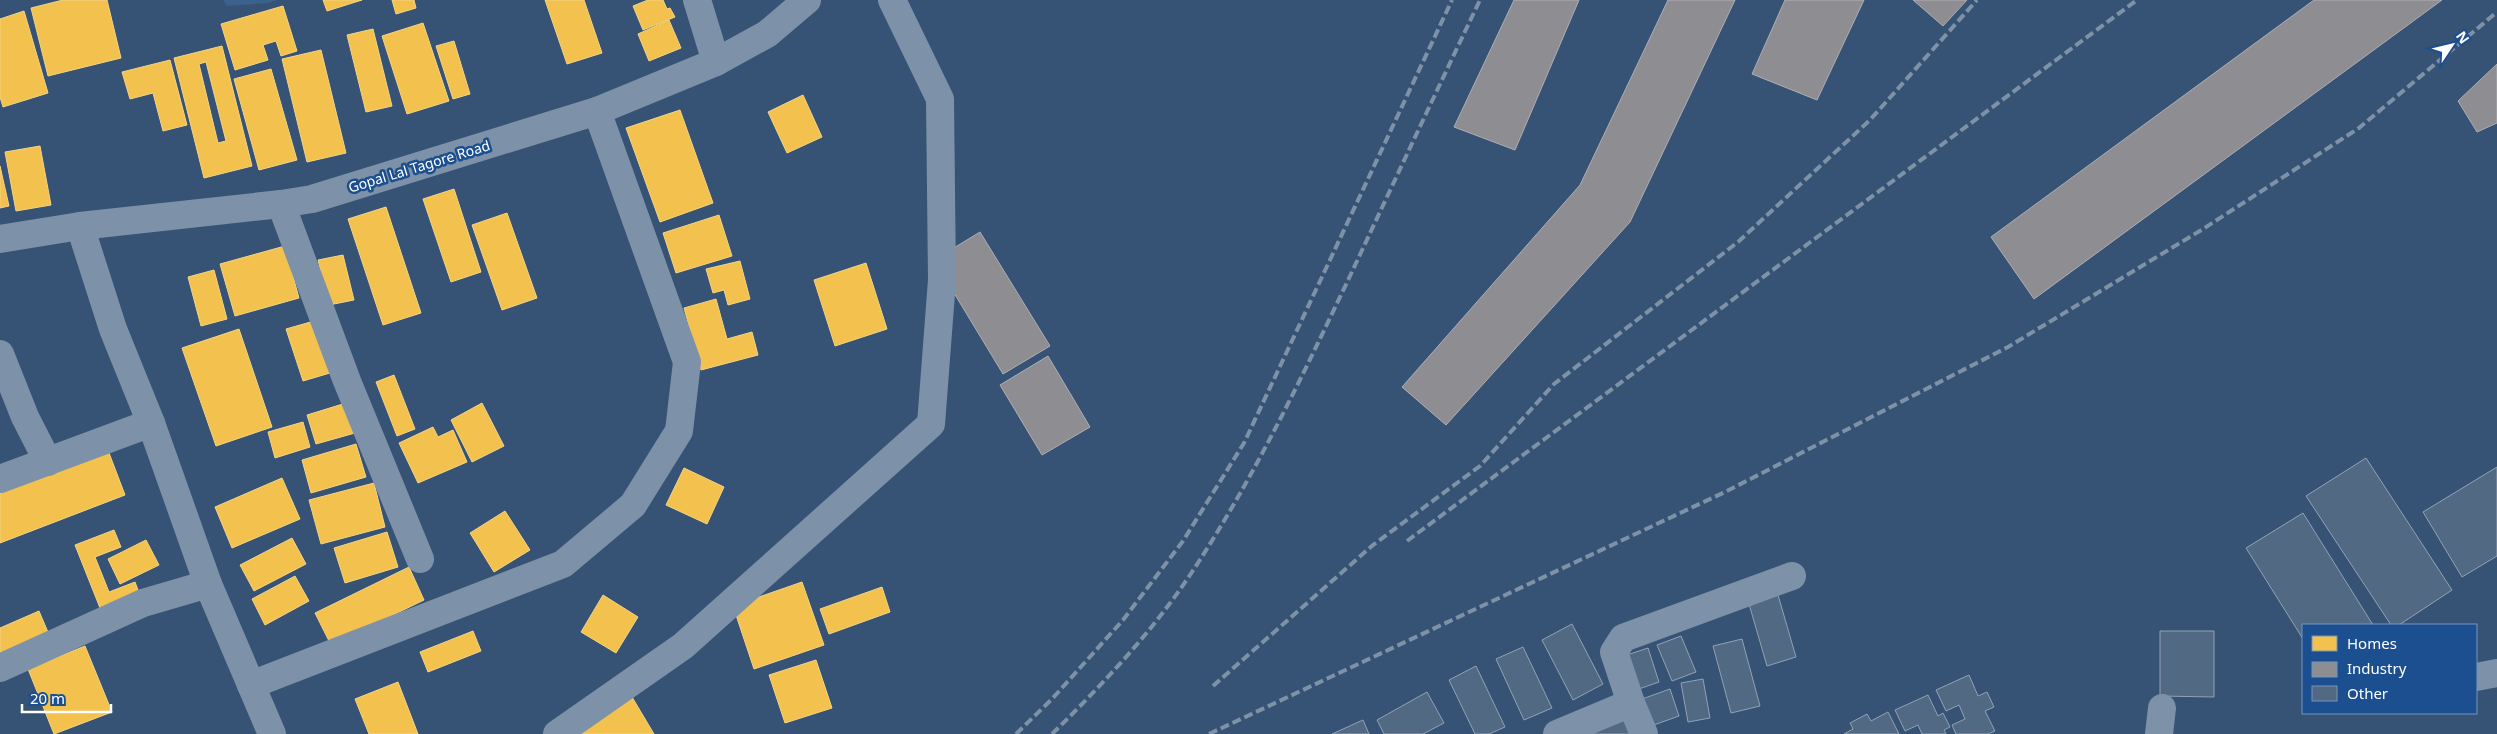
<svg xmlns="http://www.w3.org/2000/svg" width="2497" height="734" viewBox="0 0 2497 734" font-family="'Noto Sans',sans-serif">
	<rect width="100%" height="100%" fill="#365274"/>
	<path fill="#3b618d" d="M223,0H277L268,3L227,6Z"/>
	<g fill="#f2c14e" stroke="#f6d483" fill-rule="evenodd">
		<path d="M63,0H107L121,58L48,76L31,8Z"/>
		<path d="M323,0H362L327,11Z"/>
		<path d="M392,0H414L416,8L396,14Z"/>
		<path d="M545,0H584L602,53L567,64Z"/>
		<path d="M648,0H663L667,9L670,8L675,17L643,30L633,6Z"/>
		<path d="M283,6L297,51L281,56L276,41L263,45L268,60L235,70L221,24Z"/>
		<path d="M24,11L48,93L3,107L0,97V19Z"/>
		<path d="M669,20L681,48L649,61L638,34Z"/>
		<path d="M423,23L449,101L407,114L382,36Z"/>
		<path d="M373,29L392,106L366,112L347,35Z"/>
		<path d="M454,41L470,94L453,99L436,46Z"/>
		<path d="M222,46L252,166L204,178L174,58ZM206,62L226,141L218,143L199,64Z"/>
		<path d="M321,50L346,153L307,162L282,59Z"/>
		<path d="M170,60L187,125L163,131L153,93L130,99L122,72Z"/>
		<path d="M271,69L297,160L259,170L234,79Z"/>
		<path d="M803,95L822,137L787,153L768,112Z"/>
		<path d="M680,110L713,203L660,222L626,128Z"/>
		<path d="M40,146L51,205L16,211L5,152Z"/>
		<path d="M0,166L9,206L0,208Z"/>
		<path d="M454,189L481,272L451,282L423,199Z"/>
		<path d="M386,207L421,313L383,325L348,219Z"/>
		<path d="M507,213L537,298L502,310L472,225Z"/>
		<path d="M719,215L732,256L676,273L663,233Z"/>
		<path d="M285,246L299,298L235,316L220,264Z"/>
		<path d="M343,255L354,300L329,305L318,260Z"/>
		<path d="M740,261L750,299L728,305L724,290L713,293L706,269Z"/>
		<path d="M866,263L887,329L835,346L814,280Z"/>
		<path d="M214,270L227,319L201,326L188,277Z"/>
		<path d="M716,299L727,339L752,332L758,355L701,370L684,308Z"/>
		<path d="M314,321L330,373L303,381L286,329Z"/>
		<path d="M239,329L272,427L216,446L182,348Z"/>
		<path d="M394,375L415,429L397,436L376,382Z"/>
		<path d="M346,403L355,433L316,444L307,415Z"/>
		<path d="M482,403L504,446L472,462L451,420Z"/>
		<path d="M303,422L310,447L275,458L268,432Z"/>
		<path d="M433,427L438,437L453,430L467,462L418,483L399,443Z"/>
		<path d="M356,444L366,477L311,493L302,460Z"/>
		<path d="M106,445L125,495L0,543V486Z"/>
		<path d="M684,468L724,487L707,524L666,505Z"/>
		<path d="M282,478L300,519L232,548L215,507Z"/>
		<path d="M374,483L385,527L321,544L309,500Z"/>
		<path d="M505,511L530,550L494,572L470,533Z"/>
		<path d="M114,530L121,547L95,557L109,592L135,582L141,598L102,613L75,545Z"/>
		<path d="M387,532L398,567L345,583L334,548Z"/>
		<path d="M292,538L306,564L254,591L240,565Z"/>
		<path d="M146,540L159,565L120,584L108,559Z"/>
		<path d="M409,567L424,600L331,645L315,613Z"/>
		<path d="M295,576L309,601L265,625L252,599Z"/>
		<path d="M802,582L824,645L754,669L733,606Z"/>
		<path d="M882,587L890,612L829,634L820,609Z"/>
		<path d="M603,595L638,617L616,653L581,632Z"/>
		<path d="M39,611L50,637L0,658V628Z"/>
		<path d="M473,631L481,651L428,672L420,652Z"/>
		<path d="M85,646L112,712L54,734L28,669Z"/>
		<path d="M816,660L832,708L785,723L769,675Z"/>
		<path d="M398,682L418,734H369L355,699Z"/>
		<path d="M632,697L654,734H579Z"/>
	</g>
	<g fill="#8d8d92" stroke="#afafb3">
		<path d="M1514,0H1579L1515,150L1454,127Z"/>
		<path d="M1668,0H1735L1630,222L1446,425L1402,387L1580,185Z"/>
		<path d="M1785,0H1864L1817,100L1752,74Z"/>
		<path d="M1913,0H1967L1943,26Z"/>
		<path d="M2314,0H2442L2034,299L1991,237Z"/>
		<path d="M2497,64V123L2477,132L2458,101Z"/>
		<path d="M980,232L1050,346L1003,374L934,260Z"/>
		<path d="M1048,356L1090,427L1042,455L1000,385Z"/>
	</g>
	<g fill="#526984" stroke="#92a2b6">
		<path d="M2366,458L2452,590L2399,625H2391L2306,496Z"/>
		<path d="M2497,467V556L2462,577L2423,512Z"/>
		<path d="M2303,513L2373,625H2303V639L2246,548Z"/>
		<path d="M1778,595L1796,657L1767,666L1749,604Z"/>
		<path d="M1572,624L1603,684L1573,700L1542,640Z"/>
		<path d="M2160,631H2214V697L2160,696Z"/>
		<path d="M1681,636L1696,672L1672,681L1657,645Z"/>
		<path d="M1742,639L1760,706L1731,713L1713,646Z"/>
		<path d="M1523,647L1552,708L1524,720L1496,659Z"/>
		<path d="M1648,648L1659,682L1639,689L1627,655Z"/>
		<path d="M1476,666L1505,727L1489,734H1475L1449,680Z"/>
		<path d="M1969,675L1978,696L1987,692L1994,707L1985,711L1995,731L1988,734H1956L1952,725L1965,719L1959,705L1946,711L1936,690Z"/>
		<path d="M1703,679L1710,718L1688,722L1681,683Z"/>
		<path d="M1670,689L1679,716L1651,726L1642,699Z"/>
		<path d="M1427,692L1444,723L1423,734H1384L1377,720Z"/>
		<path d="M1928,695L1938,716L1943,713L1950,727L1944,730L1946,734H1922L1918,725L1905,731L1895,710Z"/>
		<path d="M1888,712L1899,734H1844L1853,729L1850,723L1867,714L1871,721Z"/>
		<path d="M1623,714L1630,734H1585Z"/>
		<path d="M1363,720L1369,734H1332Z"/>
	</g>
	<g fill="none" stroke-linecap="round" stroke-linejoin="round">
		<g stroke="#7d92a8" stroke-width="28">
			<path d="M697,0L716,62"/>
			<path d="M281,204L347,381L420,559"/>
			<path d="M80,226L113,329L151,423L208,584L272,734"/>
			<path d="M0,239L80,226L281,204L312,199L597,111L716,62L767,34L807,0"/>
			<path d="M0,354L25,417L48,462"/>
			<path d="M0,479L151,423"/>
			<path d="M0,668L143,603L208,584"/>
			<path d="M2476,677L2497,673"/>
			<path d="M251,685L563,564L633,505L679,431L687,362L597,111"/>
			<path d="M1631,703L1614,652L1623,638L1792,576"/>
			<path d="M557,734L683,646L931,424L942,280L940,99L892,0"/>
			<path d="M1557,734L1631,703L1644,734"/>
			<path d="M2159,734L2162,708"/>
		</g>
		<g stroke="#7e92a7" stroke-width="4" stroke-dasharray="9 4" stroke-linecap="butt">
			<path d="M1407,541L2137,0"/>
			<path d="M1213,686L1373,545L1480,466L1554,384L1738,242L1870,120L1977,0"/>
			<path d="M1016,734L1052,699L1123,620L1183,541L1244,443L1452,0"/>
			<path d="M1052,734C1103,684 1153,631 1192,572C1254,478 1302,377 1350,276C1393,184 1436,92 1480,0"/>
			<path d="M1209,734L1725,492L2008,347L2203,229L2359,128L2497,12"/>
		</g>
	</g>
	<g text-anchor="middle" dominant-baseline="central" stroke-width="5" stroke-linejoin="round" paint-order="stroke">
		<g font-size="14" fill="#fff" stroke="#1b4f8f">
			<text transform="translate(419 166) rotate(-17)">Gopal Lal Tagore Road</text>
		</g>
	</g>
	<rect x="2302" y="624" width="175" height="90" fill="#1b4f8f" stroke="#7695bc"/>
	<rect x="2312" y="636" width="25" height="15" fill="#f2c14e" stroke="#7695bc"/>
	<text x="2347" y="649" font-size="15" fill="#ffffff">Homes</text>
	<rect x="2312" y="662" width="25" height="15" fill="#8d8d92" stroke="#7695bc"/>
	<text x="2347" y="674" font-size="15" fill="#ffffff">Industry</text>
	<rect x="2312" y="686" width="25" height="15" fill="#526984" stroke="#7695bc"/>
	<text x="2347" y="699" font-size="15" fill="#ffffff">Other</text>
	<g transform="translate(2452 45) rotate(55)" stroke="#1b4f8f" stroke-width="4" paint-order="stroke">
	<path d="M0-4L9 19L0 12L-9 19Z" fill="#ffffff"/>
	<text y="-8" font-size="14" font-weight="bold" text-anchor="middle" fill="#ffffff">N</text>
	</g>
	<path d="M22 704v8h89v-8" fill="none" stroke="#ffffff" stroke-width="2.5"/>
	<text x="30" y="704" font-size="15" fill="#ffffff" stroke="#1b4f8f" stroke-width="4" paint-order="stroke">20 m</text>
</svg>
